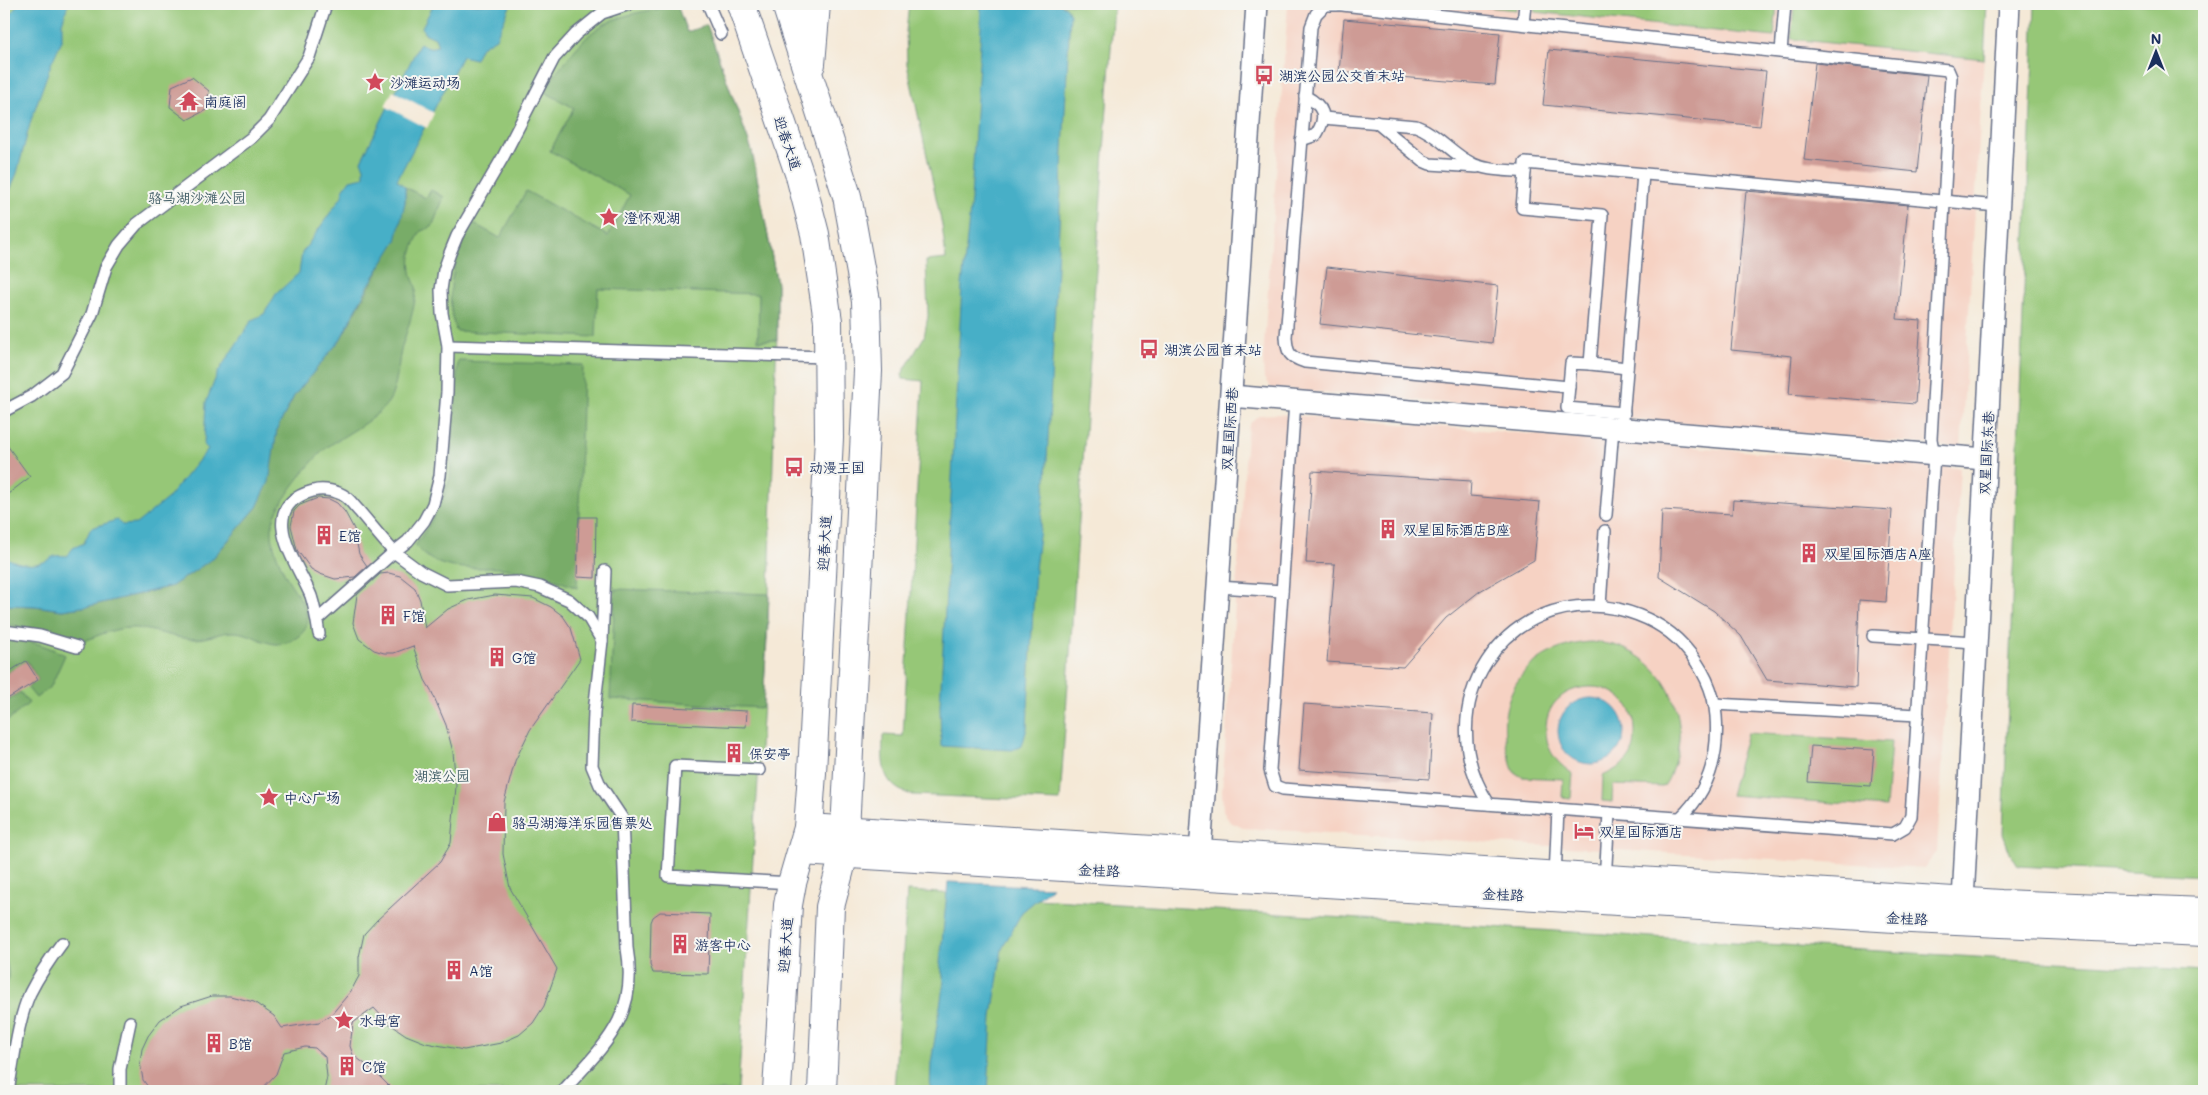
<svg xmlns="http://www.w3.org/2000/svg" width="2208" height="1095" viewBox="0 0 2208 1095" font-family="Mali,'LXGW WenKai TC',sans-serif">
	<rect width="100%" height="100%" fill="#f6f6f2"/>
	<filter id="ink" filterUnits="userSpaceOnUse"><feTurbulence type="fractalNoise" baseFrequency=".02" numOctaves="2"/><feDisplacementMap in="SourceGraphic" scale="10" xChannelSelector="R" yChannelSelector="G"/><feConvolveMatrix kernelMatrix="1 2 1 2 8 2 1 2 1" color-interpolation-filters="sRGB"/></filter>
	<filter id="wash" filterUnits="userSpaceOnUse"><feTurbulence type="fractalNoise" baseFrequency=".0096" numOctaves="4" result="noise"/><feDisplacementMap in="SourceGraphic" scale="20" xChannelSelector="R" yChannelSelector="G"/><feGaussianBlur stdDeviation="1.12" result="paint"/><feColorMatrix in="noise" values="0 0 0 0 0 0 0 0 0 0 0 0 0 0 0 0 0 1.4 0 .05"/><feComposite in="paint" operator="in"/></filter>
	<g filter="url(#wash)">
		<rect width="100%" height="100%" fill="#f5e9d7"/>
		<g fill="#f6d2c3">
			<path d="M1288,4H1987L1961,447L1271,388L1264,378L1263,360Z"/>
			<path d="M1276,414L1960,468L1937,852L1924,868L1243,828L1230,822L1223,810L1222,791L1247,435L1249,425L1255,418L1261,415Z"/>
		</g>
		<g fill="#96c777" stroke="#587b6a">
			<path d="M4,4H676L687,32L707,25L752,151L777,284V331L768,625L738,1091H4Z"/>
			<path d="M909,4H1114L1060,801L912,795C880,786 882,763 883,735L903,736L923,381L903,379L902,374L924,337L928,316L926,261L946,259L942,225L907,64L906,31Z"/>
			<path d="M1458,4H1517L1516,10Z"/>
			<path d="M1536,4H1777L1774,37L1535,12Z"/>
			<path d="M1794,4H1987L1984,59L1791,39Z"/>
			<path d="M2035,4H2204V876L2018,866L2010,853L2003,834Z"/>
			<path d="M1590,642C1602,643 1616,644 1627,650C1668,669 1689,717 1675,759C1672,769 1670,779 1663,787L1613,785L1612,802L1602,801L1603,776C1626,764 1636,758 1635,730C1634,671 1544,674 1546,731C1547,752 1557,763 1573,774L1571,798L1562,797L1563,779L1522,777L1514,772C1487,707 1519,648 1590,642Z"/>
			<path d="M1747,733L1891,742L1886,807L1730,795Z"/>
			<path d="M907,891L2204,971V1091H894Z"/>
		</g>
		<g fill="#78ac68" stroke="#4a6e63">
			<path d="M677,5L687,32L707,25L752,151L777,284V340L758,341L759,294L598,289L596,337L456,331C443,292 455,258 471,222L500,238L526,191L608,236L630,195L550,151L574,108L543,91C559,70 584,32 609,22C631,12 654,10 677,5Z"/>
			<path d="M405,187L426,198L431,190L444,197L432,227L421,231C412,247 408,259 412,277C414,282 417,286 416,292C414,311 408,328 402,346C398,362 397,389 389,401C377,419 346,434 329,446C314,456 276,505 273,522C269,540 278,560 286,576C295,594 323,621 296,638C271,655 256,631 232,632C220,632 207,639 195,639C177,639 161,632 143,629C123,625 103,633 85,641L68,634L4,624V605L35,606L62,610L89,606L172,586L212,559L257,507L274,448L277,429L294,396L340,340L380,268L405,202Z"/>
			<path d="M458,361L583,365L577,588C555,579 534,572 510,569C474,564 444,578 415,546C430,524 442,504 450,478Z"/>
			<path d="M615,589L769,594L763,708L610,699Z"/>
			<path d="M4,638C27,639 45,645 65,655L51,686L36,698L27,687L38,680L27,661L4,675Z"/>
			<path d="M20,692L29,703L4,724V695L7,700Z"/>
			<path d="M4,955C9,968 10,980 4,992Z"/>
		</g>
		<g fill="#47afc7" stroke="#316f92">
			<path d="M18,4H68L62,23V40L51,64L31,120L17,173L4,205V24Z"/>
			<path d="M434,4H511L496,38L480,48L475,59L462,56L397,180L405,187V202L396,241L367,288L340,340L294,396L277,429L269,482L257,507L212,559L172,586L89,606L62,610L35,606L4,605V557C15,562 27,567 40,563C54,560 47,554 67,556L73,548L84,543L91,528L117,520L122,525L136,524L167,499L208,449L204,445L206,402L218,372L252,320L264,314L276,294L299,273L302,253L342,196L343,190L350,180L364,177V167L361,161L420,43L428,48L438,46L435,38L424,33L422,27Z"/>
			<path d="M981,4H1059L1066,7L1070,14L1046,479L1035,569L1027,728L1022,746L1012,750L941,746L940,706L962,285L971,200L981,27Z"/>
			<circle cx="1591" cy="731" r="33"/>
			<path d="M948,882L1052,887L1022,912L1002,949L992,1017L988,1091H930L931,1063L944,981L940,963Z"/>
		</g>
		<path fill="#f5e9d7" d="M393,91L434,113L427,128L385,106Z"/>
		<g id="blocks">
			<g fill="#ce9b95">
				<path d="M1344,19L1500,33L1495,85L1339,72Z"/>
				<path d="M1549,50L1766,71L1760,126L1543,105Z"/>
				<path d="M1815,63L1927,75L1917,172L1804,160Z"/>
				<path d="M192,77L209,91L206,110L187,120L170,107L172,86Z"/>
				<path d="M1746,191L1908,205L1897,319L1921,321L1915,404L1789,394L1792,356L1731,350Z"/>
				<path d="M1327,267L1498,286L1492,343L1320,324Z"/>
				<path d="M4,441L30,477L4,497Z"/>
				<path d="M1312,471L1471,481L1470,496L1540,502L1534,560L1480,591L1446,618L1403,667L1327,662L1335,564L1306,563Z"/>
				<path d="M318,498L329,499L337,503L345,512L354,529L359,554L367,566L355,577L335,579L320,574L311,569L297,550L291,526L294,511L300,505Z"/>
				<path d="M1733,500L1892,510L1886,602L1859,600L1856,687L1767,680L1741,636L1714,611L1659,577L1662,510L1732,514Z"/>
				<path d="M579,517H596L595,578L577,577Z"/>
				<path d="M389,573L400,576L415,588L420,600L425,628L448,609L468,600L495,595L533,598L551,607L563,616L571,628L580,659L530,730L515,761L504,802L503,854L510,888L557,969L544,1006L533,1023L519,1035L501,1043L464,1050L426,1043L406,1035L387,1022L374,1008L353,1023L350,1046L353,1055L373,1070L394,1091H324L327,1077L325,1057L315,1048L305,1047L284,1052L276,1074L260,1091H151L143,1080L140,1062L142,1049L148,1036L160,1020L181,1006L212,996H230L254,1002L274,1016L282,1028L319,1022L331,1015L351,991L359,976V957L364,934L377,920L440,862L451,843L456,786L453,752L446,725L431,690L425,680L413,646L394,653H384L374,650L359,639L353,623L357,595L380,574Z"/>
				<path d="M26,661L38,680L4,701V675Z"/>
				<path d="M1304,704L1433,713L1429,779L1299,770Z"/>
				<path d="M632,705L747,711L746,727L631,722Z"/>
				<path d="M1811,746L1874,750L1871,786L1808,782Z"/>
				<path d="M660,912L710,914L708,974L653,973L650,965L651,922L653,917Z"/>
			</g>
		</g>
	</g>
	<g filter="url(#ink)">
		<use href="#blocks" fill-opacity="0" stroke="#677088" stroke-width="1"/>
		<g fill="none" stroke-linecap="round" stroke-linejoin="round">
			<defs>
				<g id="service">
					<path d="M708,4L721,34"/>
					<path d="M1523,24L1525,4"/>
					<path d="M1781,52L1785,4"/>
					<path d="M1323,118L1416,126C1438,134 1451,153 1471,163C1486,171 1508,170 1525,172V163L1998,206"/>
					<path d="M1376,122L1423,161L1430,164L1477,167"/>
					<path d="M1301,140L1316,135C1328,116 1324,106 1305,96"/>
					<path d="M1525,172L1522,208L1602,215L1590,364L1571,363L1567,408L1624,413"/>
					<path d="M448,346L828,357"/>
					<path d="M1590,364L1627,368"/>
					<path d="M1295,401L1270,770L1275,786L1283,789L1893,834L1905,827L1911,816L1934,455L1931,439L1951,77L1948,70L1342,5H1325L1316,14L1311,27L1286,337C1287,353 1289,357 1305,362L1569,387"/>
					<path d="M4,411L32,396L62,373L92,314L106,267L119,245L137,224L251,138L269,120L309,57L326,4"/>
					<path d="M1623,419L1643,174"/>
					<path d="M1606,515L1613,428"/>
					<path d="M1218,587L1282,591"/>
					<path d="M1600,606L1605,531"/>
					<path d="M317,620L394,552L421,572L447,585L516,582L540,587L569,600L588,617L602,641L594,712L592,766L600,785L622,818L627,948C639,1017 604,1045 563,1091"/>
					<path d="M4,631L40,636L77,647"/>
					<path d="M319,634C317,621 315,608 311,596C298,564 253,507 313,491C323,488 338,491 346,497C351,501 355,507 359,511C371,525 382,539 394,552L408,541L424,521L433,504L440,476L447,392L448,346L442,313L441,290L444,270L450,253L457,236L503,157L554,58L576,34L602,13L629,4"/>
					<path d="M1873,636L1976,642"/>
					<path d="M602,641L605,571"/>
					<path d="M1714,704L1918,715"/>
					<path d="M759,770L675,766L668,876L792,883"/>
					<path d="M1489,804C1426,708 1503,585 1618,609C1643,615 1666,626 1683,645C1700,664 1714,689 1716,716C1719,755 1709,791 1680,818"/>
					<path d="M1555,877L1558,809"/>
					<path d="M1605,881L1609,813"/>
					<path d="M8,1091C14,1060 17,1022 30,993C39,975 50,959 62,943"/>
					<path d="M120,1091V1069L130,1022"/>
				</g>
				<g id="minor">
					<path d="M1231,396L1985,459"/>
					<path d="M1200,854L1257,4"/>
					<path d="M1963,901L2009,4"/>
				</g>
				<g id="tertiary">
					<path d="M808,828L2001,904L2204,912"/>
					<path d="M802,851L1911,919L2204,932"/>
				</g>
				<g id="secondary">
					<path d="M741,4L800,176L815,234L828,321L829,438L812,773L808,828L792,883L788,905L777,1091"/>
					<path d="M786,4L847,196L866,301L868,371L845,831L844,854L830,907L822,1091"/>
					<path d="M811,64L816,4"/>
				</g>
			</defs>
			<use href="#service" stroke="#677088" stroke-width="14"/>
			<use href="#minor" stroke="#677088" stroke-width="24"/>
			<use href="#tertiary" stroke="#677088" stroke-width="30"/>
			<use href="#secondary" stroke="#677088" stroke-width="30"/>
			<use href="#service" stroke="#fff" stroke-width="11"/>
			<use href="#minor" stroke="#fff" stroke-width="21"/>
			<use href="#tertiary" stroke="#fff" stroke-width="28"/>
			<use href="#secondary" stroke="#fff" stroke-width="28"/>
		</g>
	</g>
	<defs>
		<symbol id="bus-bare" viewBox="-9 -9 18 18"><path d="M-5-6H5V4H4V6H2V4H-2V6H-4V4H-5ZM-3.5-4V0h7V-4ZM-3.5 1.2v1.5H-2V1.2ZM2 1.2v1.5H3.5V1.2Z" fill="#d1495b" stroke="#f6f6f2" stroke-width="2.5" paint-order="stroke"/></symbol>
		<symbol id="sight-bare" viewBox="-9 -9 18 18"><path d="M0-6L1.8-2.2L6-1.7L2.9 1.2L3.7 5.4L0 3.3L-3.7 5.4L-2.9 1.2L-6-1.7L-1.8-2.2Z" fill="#d1495b" stroke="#f6f6f2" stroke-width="2.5" paint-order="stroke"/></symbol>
		<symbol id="temple-bare" viewBox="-9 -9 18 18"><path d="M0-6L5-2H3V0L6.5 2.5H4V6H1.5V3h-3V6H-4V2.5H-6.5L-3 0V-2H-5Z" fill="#d1495b" stroke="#f6f6f2" stroke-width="2.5" paint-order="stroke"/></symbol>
		<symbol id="building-bare" viewBox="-9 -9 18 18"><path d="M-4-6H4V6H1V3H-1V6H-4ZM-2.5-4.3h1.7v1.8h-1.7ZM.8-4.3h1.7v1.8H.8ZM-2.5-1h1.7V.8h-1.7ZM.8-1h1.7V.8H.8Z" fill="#d1495b" stroke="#f6f6f2" stroke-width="2.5" paint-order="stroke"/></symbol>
		<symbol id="shop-bare" viewBox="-9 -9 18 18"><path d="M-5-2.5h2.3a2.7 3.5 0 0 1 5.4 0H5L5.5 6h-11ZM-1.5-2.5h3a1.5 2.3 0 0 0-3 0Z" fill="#d1495b" stroke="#f6f6f2" stroke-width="2.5" paint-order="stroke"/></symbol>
		<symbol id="hotel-bare" viewBox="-9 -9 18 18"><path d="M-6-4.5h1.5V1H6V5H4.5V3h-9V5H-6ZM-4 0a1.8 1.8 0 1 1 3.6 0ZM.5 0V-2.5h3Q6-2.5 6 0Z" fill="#d1495b" stroke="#f6f6f2" stroke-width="2.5" paint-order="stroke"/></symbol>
	</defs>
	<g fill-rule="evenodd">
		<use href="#bus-bare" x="1250" y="61" width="28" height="28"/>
		<use href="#sight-bare" x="361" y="68" width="28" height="28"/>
		<use href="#temple-bare" x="175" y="87" width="28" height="28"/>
		<use href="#sight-bare" x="595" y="203" width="28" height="28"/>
		<use href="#bus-bare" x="1135" y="335" width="28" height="28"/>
		<use href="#bus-bare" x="780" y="453" width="28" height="28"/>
		<use href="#building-bare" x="1374" y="515" width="28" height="28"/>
		<use href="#building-bare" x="310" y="521" width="28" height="28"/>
		<use href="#building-bare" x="1795" y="539" width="28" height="28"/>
		<use href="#building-bare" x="374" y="601" width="28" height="28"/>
		<use href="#building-bare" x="483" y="643" width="28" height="28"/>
		<use href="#building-bare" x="720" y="739" width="28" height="28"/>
		<use href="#sight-bare" x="255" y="783" width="28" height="28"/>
		<use href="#shop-bare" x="483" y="808" width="28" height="28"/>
		<use href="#hotel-bare" x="1570" y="817" width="28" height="28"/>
		<use href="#building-bare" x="666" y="930" width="28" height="28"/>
		<use href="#building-bare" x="440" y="956" width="28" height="28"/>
		<use href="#sight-bare" x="330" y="1006" width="28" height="28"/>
		<use href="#building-bare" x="200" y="1029" width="28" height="28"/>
		<use href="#building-bare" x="333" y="1052" width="28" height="28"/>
	</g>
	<g text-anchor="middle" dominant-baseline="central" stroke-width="4" stroke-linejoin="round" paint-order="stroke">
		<g font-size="14" fill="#1b2f5e" stroke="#f6f6f2" text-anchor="start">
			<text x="1279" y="75">湖滨公园公交首末站</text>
			<text x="390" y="82">沙滩运动场</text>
			<text x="204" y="101">南庭阁</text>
			<text x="624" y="217">澄怀观湖</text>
			<text x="1164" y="349">湖滨公园首末站</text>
			<text x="809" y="467">动漫王国</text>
			<text x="1403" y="529">双星国际酒店B座</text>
			<text x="339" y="535">E馆</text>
			<text x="1824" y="553">双星国际酒店A座</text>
			<text x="403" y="615">F馆</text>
			<text x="512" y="657">G馆</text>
			<text x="749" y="753">保安亭</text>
			<text x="284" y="797">中心广场</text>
			<text x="512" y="822">骆马湖海洋乐园售票处</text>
			<text x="1599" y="831">双星国际酒店</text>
			<text x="695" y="944">游客中心</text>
			<text x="469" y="970">A馆</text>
			<text x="359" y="1020">水母宫</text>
			<text x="229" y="1043">B馆</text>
			<text x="362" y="1066">C馆</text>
		</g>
		<g font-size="14" fill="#1b2f5e" stroke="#f6f6f2">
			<text transform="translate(788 143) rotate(71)">迎春大道</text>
			<text transform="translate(1229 429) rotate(-86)">双星国际西巷</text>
			<text transform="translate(1986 453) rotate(-87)">双星国际东巷</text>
			<text transform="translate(824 543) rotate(-87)">迎春大道</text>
			<text transform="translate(1099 870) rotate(3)">金桂路</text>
			<text transform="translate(1503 894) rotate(3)">金桂路</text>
			<text transform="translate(1907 918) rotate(3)">金桂路</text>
			<text transform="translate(785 945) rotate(-86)">迎春大道</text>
		</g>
		<g font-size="14" fill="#405d66" stroke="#f6f6f2">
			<text x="197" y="197">骆马湖沙滩公园</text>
			<text x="442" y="775">湖滨公园</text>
		</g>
	</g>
	<rect width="2208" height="1095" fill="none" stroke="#f6f6f2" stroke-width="20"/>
	<g transform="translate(2156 52)" stroke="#f6f6f2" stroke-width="4" paint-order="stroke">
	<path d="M0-4L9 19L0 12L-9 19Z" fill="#1b2f5e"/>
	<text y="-8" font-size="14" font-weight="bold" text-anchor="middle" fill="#1b2f5e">N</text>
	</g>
</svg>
